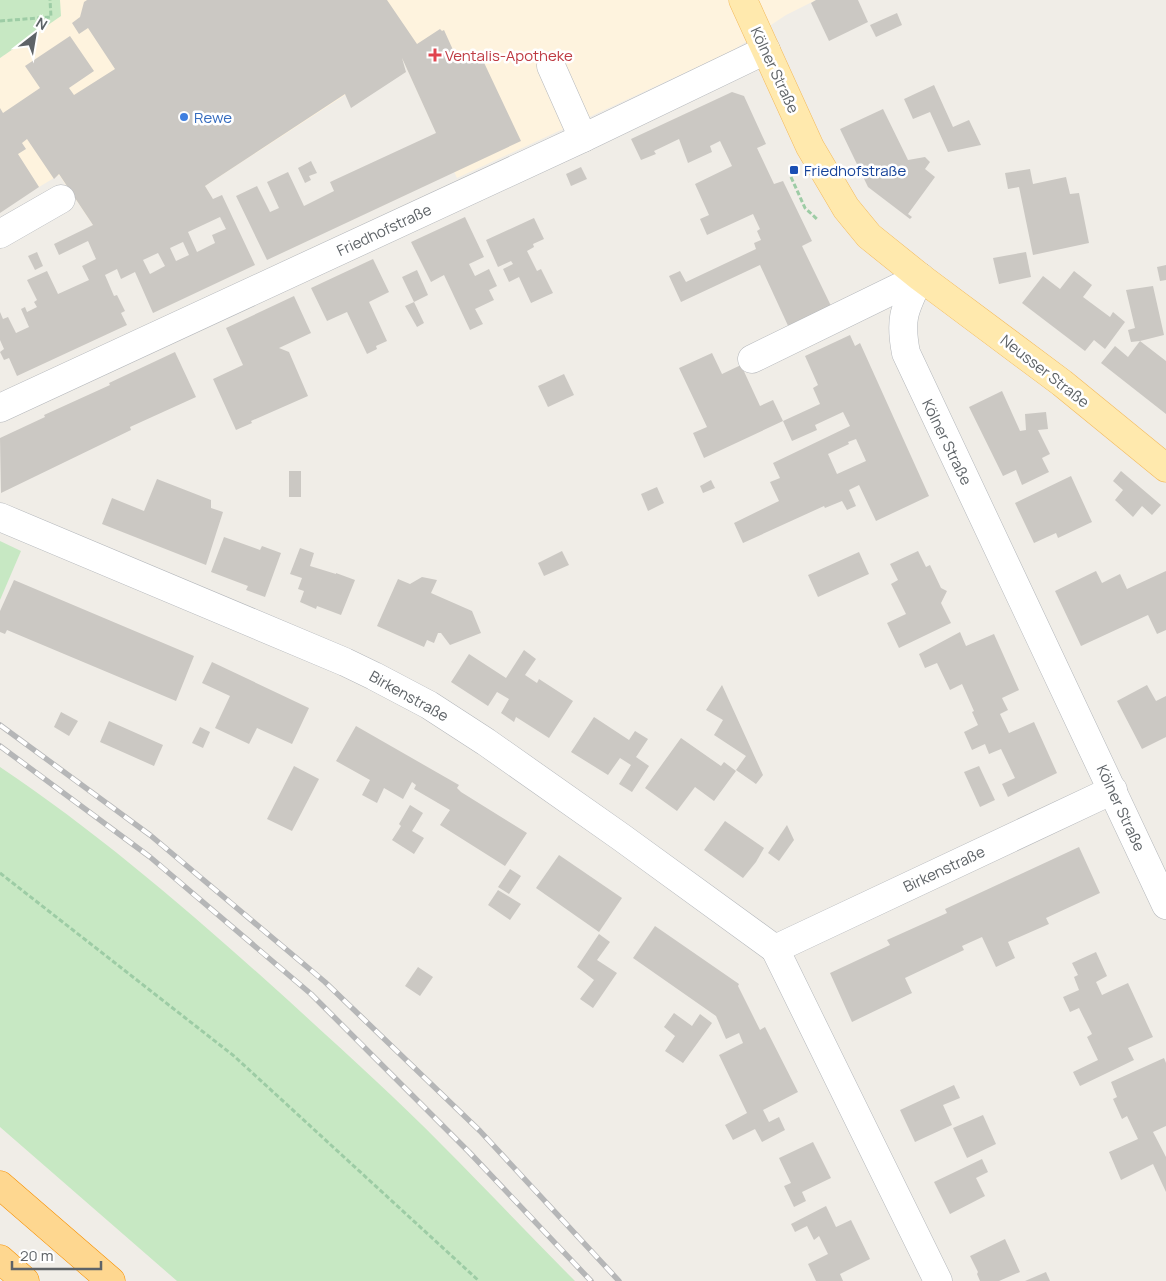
<svg xmlns="http://www.w3.org/2000/svg" width="1166" height="1281" viewBox="0 0 1166 1281" font-family="Manrope,sans-serif">
	<rect width="100%" height="100%" fill="#f0ede7"/>
	<path fill="#fef3de" d="M60,0H816L786,15L732,51L457,178L402,58L205,186L213,199L93,225L59,175L39,187L0,128V58L60,16Z"/>
	<g fill="#c7e8c3">
		<path d="M0,0H60L61,16L0,58Z"/>
		<path d="M0,541L21,551L0,600Z"/>
		<path d="M0,767C103,836 197,918 289,1001C341,1049 393,1095 442,1145C487,1190 530,1236 575,1281H177L0,1127Z"/>
	</g>
	<g fill="#cbc8c3" fill-rule="evenodd">
		<path d="M87,0H387L417,44L440,29L442,31L444,30L458,61L479,52L521,141L267,260L236,196L257,186L270,212L279,208L267,182L288,172L304,206L334,191L330,182L436,133L402,58L406,72L351,108L345,94L205,186L213,199L222,195L255,265L153,313L135,272L121,279L117,269L105,275L114,296L117,295L125,311L121,313L127,325L17,376L9,358L4,360L0,352L4,349L0,340V312L3,319L8,317L16,333L29,327L21,309L25,307L27,312L37,307L34,302L37,300L27,280L47,271L58,294L89,280L82,266L96,259L88,241L59,255L54,244L93,225L59,174L54,179L27,139L22,143L26,149L18,154L39,187L0,213V108L3,113L40,88L25,66L70,36L94,71L69,88L74,95L115,69L88,28L79,34L72,23L80,17L84,2ZM220,217L226,229L212,235L215,243L197,252L188,232ZM183,242L189,255L176,261L170,248ZM158,253L165,266L150,274L143,260Z"/>
		<path d="M816,0H858L868,22L829,41L811,3Z"/>
		<path d="M897,13L902,25L876,37L870,25Z"/>
		<path d="M934,85L953,127L969,120L981,145L948,152L930,112L913,119L904,99Z"/>
		<path d="M732,92L744,96L766,144L757,148L774,184L783,181L812,241L802,246L833,310L790,330L760,265L681,302L669,276L680,271L686,282L756,249L754,243L761,240L757,231L760,229L753,214L707,235L700,219L709,215L695,184L732,166L720,141L710,146L712,152L688,163L679,139L654,151L656,154L641,160L631,139Z"/>
		<path d="M883,109L908,160L925,157L930,162L925,169L935,177L908,214L912,217L910,219L868,187L840,129Z"/>
		<path d="M311,161L317,173L309,176L311,180L305,183L298,168Z"/>
		<path d="M581,167L587,179L571,186L566,174Z"/>
		<path d="M1030,169L1033,184L1066,177L1070,194L1079,193L1089,243L1033,255L1019,187L1008,189L1005,173Z"/>
		<path d="M465,217L484,257L469,264L475,276L489,269L497,286L489,290L494,300L475,309L483,324L470,330L444,275L431,282L411,242Z"/>
		<path d="M534,218L544,239L533,244L534,247L527,251L537,271L541,269L553,293L531,303L519,277L509,282L503,269L513,264L511,261L498,267L486,240Z"/>
		<path d="M37,252L43,266L35,270L28,256Z"/>
		<path d="M1026,252L1031,277L999,284L993,258Z"/>
		<path d="M373,259L389,292L369,302L387,341L376,346L377,349L367,354L347,312L327,321L311,288Z"/>
		<path d="M1166,265V280L1160,281L1157,267Z"/>
		<path d="M417,270L428,295L414,302L402,277Z"/>
		<path d="M1074,271L1092,285L1083,297L1110,317L1113,312L1125,322L1105,349L1094,340L1085,351L1022,303L1043,276L1060,289Z"/>
		<path d="M1153,286L1164,335L1140,341L1166,361V414L1101,363L1115,346L1128,357L1140,341L1131,342L1128,330L1135,328L1126,290Z"/>
		<path d="M294,296L311,333L279,348L289,352L308,396L251,421L252,423L236,430L213,379L243,365L226,328Z"/>
		<path d="M414,302L424,323L417,327L405,306Z"/>
		<path d="M850,335L855,346L860,343L929,496L876,521L859,485L849,490L856,506L847,510L842,501L825,508L824,506L743,543L734,523L779,501L770,482L780,478L773,463L850,426L843,412L815,425L817,430L792,441L783,421L820,404L813,388L818,385L805,356ZM856,439L866,461L837,474L828,454L849,444L848,442Z"/>
		<path d="M175,352L196,397L130,427L131,430L1,493L0,438L45,417L44,415L110,385L109,383Z"/>
		<path d="M712,353L722,374L741,365L760,406L773,400L783,421L704,458L693,433L707,427L679,368Z"/>
		<path d="M564,374L574,395L548,407L538,386Z"/>
		<path d="M1002,391L1020,431L1026,430L1025,414L1046,412L1048,429L1038,430L1050,454L1042,458L1049,472L1022,485L1016,470L1003,476L969,407Z"/>
		<rect x="289" y="471" width="12" height="26"/>
		<path d="M1121,471L1161,505L1152,515L1142,506L1133,517L1115,500L1123,490L1113,481Z"/>
		<path d="M1071,476L1092,522L1058,538L1056,533L1034,543L1015,503Z"/>
		<path d="M157,479L211,500V508L223,512L206,565L102,524L112,498L144,511Z"/>
		<path d="M711,480L715,488L703,493L700,486Z"/>
		<path d="M657,487L664,503L648,511L641,494Z"/>
		<path d="M224,537L260,550L262,546L281,553L265,597L246,590L248,586L211,572Z"/>
		<path d="M300,548L314,553L310,566L336,574V573L355,580L341,615L317,606L316,609L300,602L304,591L298,589L302,578L290,574Z"/>
		<path d="M562,551L569,565L544,576L538,563Z"/>
		<path d="M918,551L926,567L930,565L941,588L947,591L941,603L951,623L899,648L887,623L906,614L891,584L898,580L890,564Z"/>
		<path d="M859,552L869,574L818,597L808,575Z"/>
		<path d="M1096,571L1102,583L1120,574L1127,589L1166,571V630L1157,634L1148,615L1081,646L1055,591Z"/>
		<path d="M422,577L437,580L431,593L472,611L481,633L450,645L441,633H438L434,643L427,640L424,647L377,626L398,579L410,584Z"/>
		<path d="M14,580L194,656L176,701L7,630L5,634L0,632V611Z"/>
		<path d="M960,632L966,646L994,634L1019,690L1002,698L1008,710L1000,714L1009,733L1034,722L1057,773L1008,797L1002,784L1015,778L1001,749L989,754L985,744L972,750L964,732L978,725L972,712L974,711L962,684L950,690L937,663L925,668L919,654Z"/>
		<path d="M524,650L536,659L525,675L537,683L539,679L573,701L549,738L516,717L514,722L501,713L509,699L497,692L488,706L451,682L469,654L506,678Z"/>
		<path d="M212,662L309,708L292,744L257,728L249,744L215,728L230,696L202,683Z"/>
		<path d="M722,685L763,775L756,784L736,770L746,756L714,735L723,720L706,710Z"/>
		<path d="M1147,685L1156,701L1166,696V737L1142,749L1117,701Z"/>
		<path d="M61,712L78,721L69,736L54,727Z"/>
		<path d="M594,717L629,740L635,731L648,739L636,757L649,766L632,792L619,784L631,765L620,758L608,775L571,752Z"/>
		<path d="M109,721L163,745L154,766L100,742Z"/>
		<path d="M356,726L445,777L459,785L457,788L461,792L527,833L505,866L440,825L450,810L414,789L416,785L412,782L403,799L384,788L377,803L362,795L370,780L336,761Z"/>
		<path d="M200,727L210,732L203,748L192,743Z"/>
		<path d="M681,738L721,766L724,762L736,771L714,801L695,787L677,811L645,788Z"/>
		<path d="M294,766L319,779L292,831L267,819Z"/>
		<path d="M979,766L995,800L980,807L964,772Z"/>
		<path d="M410,805L423,813L412,831L424,838L414,854L392,840L401,826L399,824Z"/>
		<path d="M725,821L764,848L756,862L743,878L704,850Z"/>
		<path d="M787,825L794,840L779,861L768,853Z"/>
		<path d="M1079,847L1100,893L1046,918L1049,924L1008,942L1015,958L996,967L982,937L962,946L964,950L905,978L912,993L852,1022L830,973L890,945L887,940L947,913L945,909Z"/>
		<path d="M559,855L622,898L599,932L536,888Z"/>
		<path d="M510,869L521,876L509,894L498,887Z"/>
		<path d="M498,890L521,904L510,920L488,905Z"/>
		<path d="M655,926L739,984L738,986L760,1030L765,1027L798,1092L763,1110L769,1122L779,1117L785,1130L762,1142L755,1129L733,1140L725,1125L747,1113L719,1055L743,1043L739,1033L726,1039L716,1016L633,958Z"/>
		<path d="M599,934L610,942L597,960L617,973L593,1008L580,999L594,980L577,967Z"/>
		<path d="M1096,952L1107,976L1096,982L1102,995L1128,983L1153,1037L1128,1048L1134,1060L1080,1086L1073,1072L1098,1060L1087,1037L1092,1034L1079,1008L1070,1012L1063,997L1079,990L1074,977L1078,975L1072,963Z"/>
		<path d="M418,967L433,977L420,996L405,986Z"/>
		<path d="M674,1013L692,1026L700,1014L712,1023L683,1063L665,1051L675,1036L664,1027Z"/>
		<path d="M1164,1058L1166,1063V1126L1153,1132L1166,1157V1192L1153,1164L1121,1180L1109,1152L1138,1139L1127,1116L1122,1119L1113,1099L1117,1097L1111,1082Z"/>
		<path d="M954,1085L960,1098L943,1105L952,1125L915,1142L900,1110Z"/>
		<path d="M983,1115L996,1144L967,1158L953,1128Z"/>
		<path d="M813,1142L831,1178L802,1192L806,1201L794,1207L784,1186L791,1183L779,1158Z"/>
		<path d="M982,1159L988,1172L976,1178L985,1196L950,1214L934,1182Z"/>
		<path d="M826,1206L836,1227L851,1220L870,1259L840,1274L843,1281H816L808,1264L828,1254L819,1236L814,1240L807,1226L795,1232L791,1224Z"/>
		<path d="M1005,1239L1020,1272L999,1281H980L977,1274L978,1272L970,1256Z"/>
		<path d="M1046,1272L1050,1281H1025Z"/>
	</g>
	<g fill="none" stroke-linecap="round" stroke-linejoin="round">
		<defs>
			<g id="minor">
				<path d="M551,66L583,138"/>
				<path d="M0,234L61,199"/>
				<path d="M920,277C905,309 899,317 906,353L1166,905"/>
				<path d="M752,359L920,277"/>
				<path d="M0,408L583,138L766,50"/>
				<path d="M0,517L345,662L374,676L429,705L486,742L621,837L775,949L1113,790"/>
				<path d="M775,949L938,1281"/>
			</g>
			<path id="major" d="M743,0L810,147L846,208L869,236L920,277L1062,383L1166,468"/>
			<g id="highway">
				<path d="M0,1185L111,1281"/>
				<path d="M0,1259L25,1281"/>
			</g>
		</defs>
		<use href="#minor" stroke="#b4b7bb" stroke-width="29"/>
		<use href="#major" stroke="#f3ba5d" stroke-width="29"/>
		<use href="#highway" stroke="#f79000" stroke-width="29"/>
		<g stroke="#9dcca5" stroke-width="3" stroke-dasharray="5 2.5" stroke-linecap="butt">
			<path d="M0,21L51,17L50,0"/>
			<path d="M791,177L805,208L818,220"/>
			<path d="M0,873L234,1056L479,1281"/>
		</g>
		<use href="#minor" stroke="#fff" stroke-width="28"/>
		<use href="#major" stroke="#ffe9ad" stroke-width="28"/>
		<use href="#highway" stroke="#fed790" stroke-width="28"/>
		<defs>
			<g id="rail">
				<path d="M0,725L150,835L325,982L480,1131L619,1281"/>
				<path d="M0,746L150,857L311,994L469,1152L591,1281"/>
			</g>
		</defs>
		<use href="#rail" stroke="#b5b6b7" stroke-width="5.5"/>
		<use href="#rail" stroke="#fff" stroke-width="4" stroke-dasharray="11" stroke-linecap="butt"/>
	</g>
	<path fill="#e0444e" stroke="#fff" stroke-width="2" d="M432.5 47.5h5v5h5v5h-5v5h-5v-5h-5v-5h5z"/>
	<circle fill="#3f7fe0" stroke="#fff" stroke-width="2" cx="184" cy="117" r="5"/>
	<rect fill="#1a4fb4" stroke="#fff" stroke-width="2" x="789" y="165" width="10" height="10" rx="2.5"/>
	<g text-anchor="middle" dominant-baseline="central" stroke-width="5" stroke-linejoin="round" paint-order="stroke">
		<g font-size="15" fill="#be3a42" stroke="#fff" text-anchor="start">
			<text x="445" y="55">Ventalis-Apotheke</text>
		</g>
		<g font-size="15" fill="#5e6367" stroke="#fff">
			<text transform="translate(775 70) rotate(65)">Kölner Straße</text>
			<text transform="translate(384 230) rotate(-25)">Friedhofstraße</text>
			<text transform="translate(1045 371) rotate(38)">Neusser Straße</text>
			<text transform="translate(947 442) rotate(64)">Kölner Straße</text>
			<text transform="translate(409 696) rotate(29)">Birkenstraße</text>
			<text transform="translate(1121 808) rotate(65)">Kölner Straße</text>
			<text transform="translate(944 869) rotate(-25)">Birkenstraße</text>
		</g>
		<g font-size="15" fill="#366cbe" stroke="#fff" text-anchor="start">
			<text x="194" y="117">Rewe</text>
		</g>
		<g font-size="15" fill="#164399" stroke="#fff" text-anchor="start">
			<text x="804" y="170">Friedhofstraße</text>
		</g>
	</g>
	<g transform="translate(35 35) rotate(31)" stroke="#ffffff" stroke-width="4" paint-order="stroke">
	<path d="M0-4L9 19L0 12L-9 19Z" fill="#5e6367"/>
	<text y="-8" font-size="14" font-weight="bold" text-anchor="middle" fill="#5e6367">N</text>
	</g>
	<path d="M12 1261v8h89v-8" fill="none" stroke="#5e6367" stroke-width="2.5"/>
	<text x="20" y="1261" font-size="15" fill="#5e6367" stroke="#ffffff" stroke-width="4" paint-order="stroke">20 m</text>
</svg>
